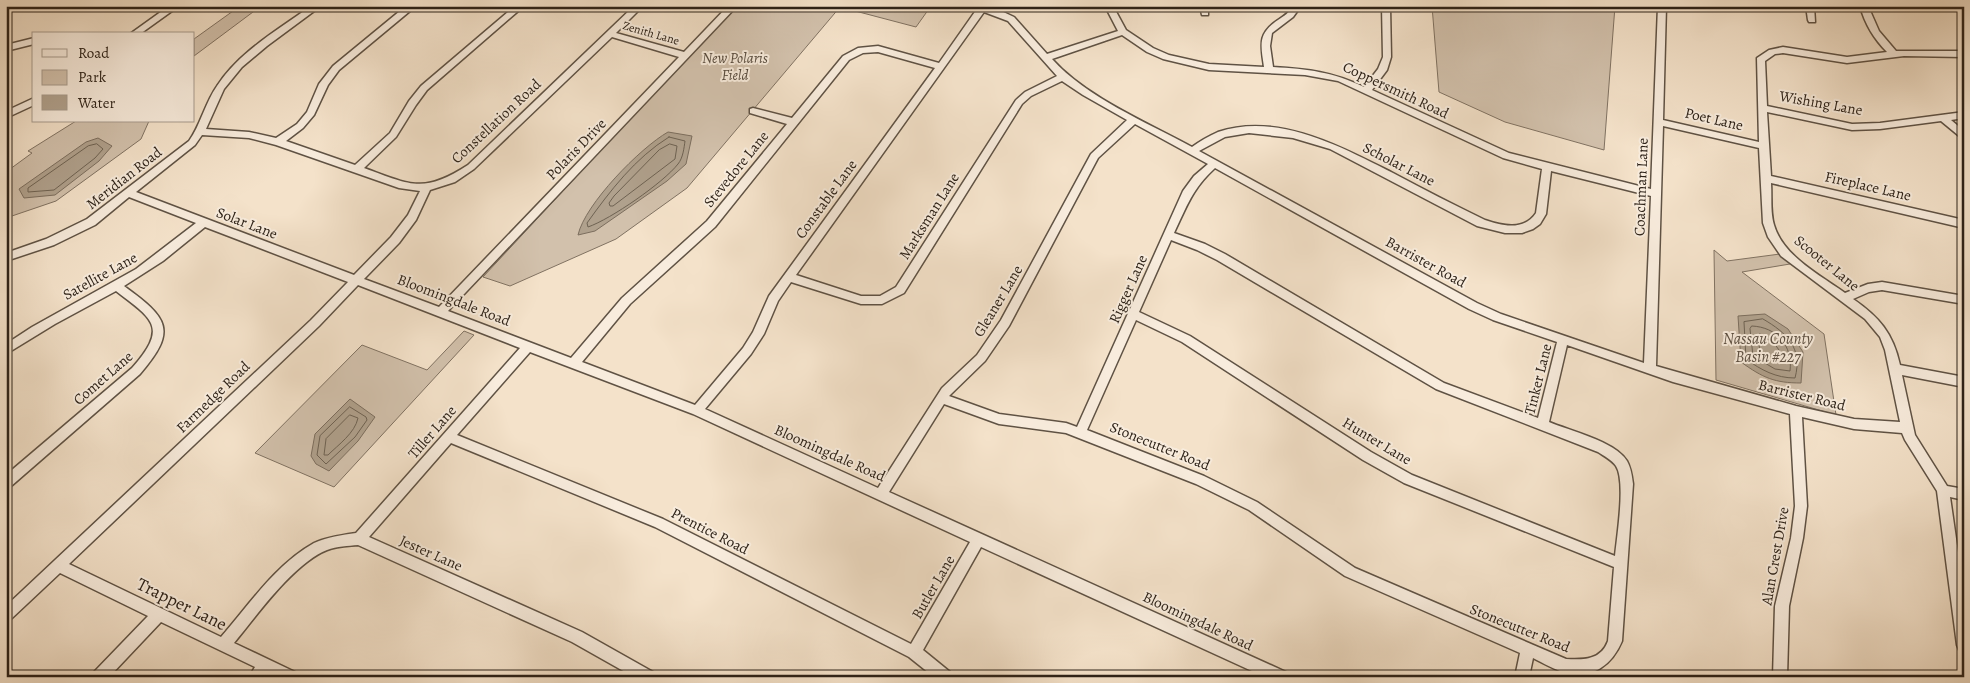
<svg xmlns="http://www.w3.org/2000/svg" width="1970" height="683" viewBox="0 0 1970 683" font-family="Alegreya,serif">
	<rect width="100%" height="100%" fill="#f4e2ca"/>
	<filter id="stains"><feTurbulence type="fractalNoise" baseFrequency=".004" numOctaves="4"/><feColorMatrix values="0 0 0 0 .2 0 0 0 0 .09 0 0 0 0 .02 0 0 0 .5 -.17"/></filter>
	<radialGradient id="worn" r=".72"><stop offset=".6" stop-color="#630" stop-opacity="0"/><stop offset="1" stop-color="#630" stop-opacity=".3"/></radialGradient>
	<g fill="#d2c1ac" stroke="#807262">
		<path d="M240,6H261L194,56V39Z"/>
		<path d="M735,6H931L916,27L840,7L687,188L616,239L510,286L483,277Z"/>
		<path d="M1432,6H1615L1604,150L1505,122L1439,92Z"/>
		<path d="M76,121H149L141,139L56,201L6,218V172L32,153L28,151Z"/>
		<path d="M1714,250L1727,261L1780,254L1790,264L1742,272L1824,334L1836,415L1716,380Z"/>
		<path d="M464,331L474,335L334,487L255,453L362,345L427,370Z"/>
	</g>
	<g fill="#b0a18d" stroke="#7c6e5e">
		<path d="M668,132L692,136L686,164L667,181L595,231L578,235C585,204 640,148 668,132Z"/>
		<path d="M98,138L112,146L99,161L55,195L24,198L19,189L86,142Z"/>
		<path d="M1765,314L1788,329L1803,352L1801,383C1775,383 1763,378 1741,362L1738,316Z"/>
		<path d="M350,399L375,417L358,441L329,471L316,464L311,456L315,434Z"/>
	</g>
	<g fill="none" stroke-linecap="round" stroke-linejoin="round">
		<g stroke="#6e6252" stroke-width="1">
			<path d="M669,137L685,141C684,148 683,158 678,164C663,183 611,219 588,227L587,223C610,191 635,158 669,137Z"/>
			<path d="M97,144L103,149L95,158L54,190L28,192V188L88,146Z"/>
			<path d="M670,144L677,146L675,159L613,206H610L609,203L614,196L659,150Z"/>
			<path d="M1763,319C1787,333 1803,348 1795,378C1776,378 1761,370 1746,359L1744,322Z"/>
			<path d="M1752,326C1777,327 1793,346 1790,371L1775,369L1753,356L1750,329Z"/>
			<path d="M1760,334L1774,343L1784,357L1783,362L1768,358L1760,352L1758,337Z"/>
			<path d="M350,407L366,417L367,420L355,437L326,464L317,455L320,436Z"/>
			<path d="M350,415L358,418C355,433 338,445 328,455H324L326,439Z"/>
		</g>
		<defs>
			<g id="street">
				<path d="M169,6H179L140,34H130Z"/>
				<path d="M311,6H321L267,46L242,67L224,89L206,129L249,132L276,138L297,124L307,112L319,84L333,66L406,6H416L339,70L328,85L314,115L303,128L286,141L355,165L390,133L409,101L421,86L515,6H524L427,90L416,105L396,137L364,168C411,185 423,194 468,165L634,6H643L616,33L684,52L728,6H737L448,311L571,358L622,298L707,221L787,124L750,113V109L753,108L792,118L843,56L858,48L878,46L939,63L979,6H988L987,8L999,10L1014,17L1047,54L1118,31L1105,6H1113L1126,30L1153,48L1169,55L1209,64L1264,67C1261,45 1257,34 1278,20C1284,16 1289,13 1293,6H1301L1293,17L1272,33L1270,46L1273,67C1308,69 1333,72 1364,87L1378,69L1383,57L1382,6H1390L1391,57L1387,70L1372,90L1509,153L1651,189L1658,6H1666L1663,120L1759,142L1757,58L1769,50L1783,47L1847,57L1887,52C1874,39 1865,24 1860,6H1868L1879,31L1896,51H1964V57L1904,56L1847,63L1783,53L1775,54L1765,61L1767,106L1852,124L1880,123L1964,112V118L1951,120L1964,131V140L1941,121L1880,129L1852,130L1767,112L1771,176L1964,220V228L1771,183C1772,196 1770,212 1774,225C1783,256 1820,275 1845,293L1868,284L1882,282L1964,296V304L1882,290L1869,292L1853,299C1879,317 1893,333 1900,365L1964,377V387L1902,375L1915,435L1947,486L1964,489V500L1950,497L1964,594V651L1959,650L1957,645L1937,491L1905,440L1902,433L1854,429L1802,417L1807,506L1803,538L1789,606L1787,677H1773L1775,606L1791,538L1795,506L1790,414L1673,382L1567,345L1549,422C1570,431 1615,441 1627,461C1631,468 1632,476 1633,484L1622,641C1612,665 1593,679 1566,673C1555,670 1543,663 1533,658L1529,677H1515L1520,653L1345,576L1249,510L1196,484L1066,433L999,424L944,404L889,492L1286,672L1288,677H1265L981,547L923,650L950,672L952,677H934L909,657L655,527L451,443L369,537L582,632L653,672L655,677H634L572,642L358,545C348,546 337,546 327,550C294,563 257,615 234,643L295,672L297,677H275L268,673L265,677H249L255,667L161,622L109,677H92L94,672L148,616L60,573L11,619L6,621V606L311,320L348,282L205,227L163,261L124,286C168,318 178,330 140,374L10,487L6,488V475L132,368C168,327 154,320 116,291L55,324L6,354V344L32,327L136,269L196,223L129,197L95,225L54,245L6,261V253L46,239L87,219L189,141C201,124 205,103 217,86C240,51 278,30 311,6ZM984,12L1008,21L1057,76L1025,92L1016,100L896,287L880,296H861L796,275ZM1122,35L1147,52L1163,59L1209,70L1305,75L1338,81L1503,158L1542,169L1536,213C1524,231 1502,226 1485,220C1454,205 1423,189 1393,173C1341,147 1278,112 1218,132C1209,136 1200,141 1192,147C1146,122 1086,97 1052,59ZM612,37L679,57L439,307L364,279L399,243L416,220L430,190L455,182L474,169ZM878,52L935,68L769,296L753,332L743,348L695,405L582,362L630,304L715,227L849,60L863,53ZM1062,81L1083,95L1127,120L1091,154L1001,320L977,355L942,388L878,488L705,409L751,354L764,334L778,301L791,282L861,304H882L904,293L1022,104L1031,96ZM1135,124L1208,164L1194,176L1183,191L1077,427L1066,423L999,414L949,396L985,361L1009,326L1098,158ZM1663,126L1759,148L1763,223L1768,237L1781,256L1865,319L1880,337L1885,350L1900,422L1854,419L1796,406L1656,366ZM1249,133L1293,138L1330,149L1477,226L1505,233H1522L1533,229L1540,224L1546,214L1551,171L1651,196L1644,363L1501,314L1477,303L1199,151L1225,137ZM202,135L249,138L276,145L399,188L420,191L408,215L391,237L354,275L136,192L195,145ZM1215,168L1469,309L1493,320L1557,342L1538,418L1444,383L1225,254L1205,244L1174,233C1187,206 1192,189 1215,168ZM1171,240L1197,250L1217,260L1436,389L1598,452C1604,456 1612,460 1616,466C1626,481 1617,536 1615,556L1412,475L1371,452L1190,336L1139,312ZM358,285L520,348L356,533C342,535 327,537 314,543C276,564 249,605 221,637L69,564L319,326ZM1136,320L1182,342L1363,460L1404,483L1614,567L1608,641C1601,660 1584,660 1566,659L1355,568L1257,502L1204,476L1087,430ZM530,352L693,414L970,542L911,644L663,519L457,435Z"/>
				<path d="M1200,6H1208V15H1202Z"/>
				<path d="M1806,6H1814L1815,22H1809L1808,20Z"/>
				<path d="M34,38V44L6,51V45Z"/>
				<path d="M34,98V105L6,118V111Z"/>
			</g>
		</defs>
		<use href="#street" stroke="#5f5244" stroke-width="3"/>
		<use href="#street" fill="#f8ecdd" fill-rule="evenodd"/>
	</g>
	<g text-anchor="middle" dominant-baseline="central" stroke-width="4" stroke-linejoin="round" paint-order="stroke">
		<g font-size="12" fill="#2d2218" stroke="#f8ecdd">
			<text transform="translate(651 33) rotate(16)">Zenith Lane</text>
		</g>
		<g font-size="15" font-style="italic" fill="#564a3d" stroke="#f8ecdd">
			<text x="735" y="58">New Polaris<tspan x="735" dy="17">Field</tspan></text>
		</g>
		<g font-size="15" fill="#2d2218" stroke="#f8ecdd">
			<text transform="translate(1396 90) rotate(25)">Coppersmith Road</text>
			<text transform="translate(1821 103) rotate(10)">Wishing Lane</text>
			<text transform="translate(1714 119) rotate(13)">Poet Lane</text>
			<text transform="translate(496 121) rotate(-43)">Constellation Road</text>
			<text transform="translate(576 149) rotate(-46)">Polaris Drive</text>
			<text transform="translate(1399 164) rotate(27)">Scholar Lane</text>
			<text transform="translate(736 169) rotate(-51)">Stevedore Lane</text>
			<text transform="translate(124 178) rotate(-38)">Meridian Road</text>
			<text transform="translate(1868 186) rotate(13)">Fireplace Lane</text>
			<text transform="translate(1641 187) rotate(-88)">Coachman Lane</text>
			<text transform="translate(826 199) rotate(-54)">Constable Lane</text>
			<text transform="translate(929 216) rotate(-58)">Marksman Lane</text>
			<text transform="translate(247 223) rotate(21)">Solar Lane</text>
			<text transform="translate(1426 262) rotate(29)">Barrister Road</text>
			<text transform="translate(1827 263) rotate(39)">Scooter Lane</text>
			<text transform="translate(100 276) rotate(-29)">Satellite Lane</text>
			<text transform="translate(1128 289) rotate(-66)">Rigger Lane</text>
			<text transform="translate(454 300) rotate(21)">Bloomingdale Road</text>
			<text transform="translate(998 301) rotate(-59)">Gleaner Lane</text>
			<text transform="translate(103 378) rotate(-41)">Comet Lane</text>
			<text transform="translate(1538 379) rotate(-76)">Tinker Lane</text>
			<text transform="translate(1802 395) rotate(14)">Barrister Road</text>
			<text transform="translate(213 397) rotate(-44)">Farmedge Road</text>
			<text transform="translate(432 432) rotate(-49)">Tiller Lane</text>
			<text transform="translate(1377 441) rotate(31)">Hunter Lane</text>
			<text transform="translate(1160 446) rotate(22)">Stonecutter Road</text>
			<text transform="translate(830 453) rotate(24)">Bloomingdale Road</text>
			<text transform="translate(710 531) rotate(27)">Prentice Road</text>
			<text transform="translate(431 553) rotate(24)">Jester Lane</text>
			<text transform="translate(1775 556) rotate(-80)">Alan Crest Drive</text>
			<text transform="translate(933 587) rotate(-60)">Butler Lane</text>
			<text transform="translate(1198 621) rotate(25)">Bloomingdale Road</text>
			<text transform="translate(1520 628) rotate(22)">Stonecutter Road</text>
		</g>
		<g font-size="16" font-style="italic" fill="#5b4e41" stroke="#f8ecdd">
			<text x="1768" y="339">Nassau County<tspan x="1768" dy="18">Basin #227</tspan></text>
		</g>
		<g font-size="18" fill="#2d2218" stroke="#f8ecdd">
			<text transform="translate(182 604) rotate(26)">Trapper Lane</text>
		</g>
	</g>
	<rect width="1970" height="683" fill="none" stroke="#f4e2ca" stroke-width="25"/>
	<rect x="8" y="8" width="1955" height="668" fill="none" stroke="#2d2218" stroke-width="2.5"/>
	<rect x="12" y="12" width="1945" height="658" fill="none" stroke="#2d2218"/>
	<rect x="32" y="32" width="162" height="90" fill="#f8ecdd" stroke="#a79b8e"/>
	<rect x="42" y="49" width="25" height="8" fill="#f8ecdd" stroke="#a79b8e"/>
	<text x="78" y="58" font-size="15" fill="#2d2218">Road</text>
	<rect x="42" y="70" width="25" height="15" fill="#d2c1ac" stroke="#a79b8e"/>
	<text x="78" y="82" font-size="15" fill="#2d2218">Park</text>
	<rect x="42" y="95" width="25" height="15" fill="#b0a18d" stroke="#a79b8e"/>
	<text x="78" y="108" font-size="15" fill="#2d2218">Water</text>
	<rect width="100%" height="100%" filter="url(#stains)"/>
	<rect width="100%" height="100%" fill="url(#worn)"/>
</svg>
